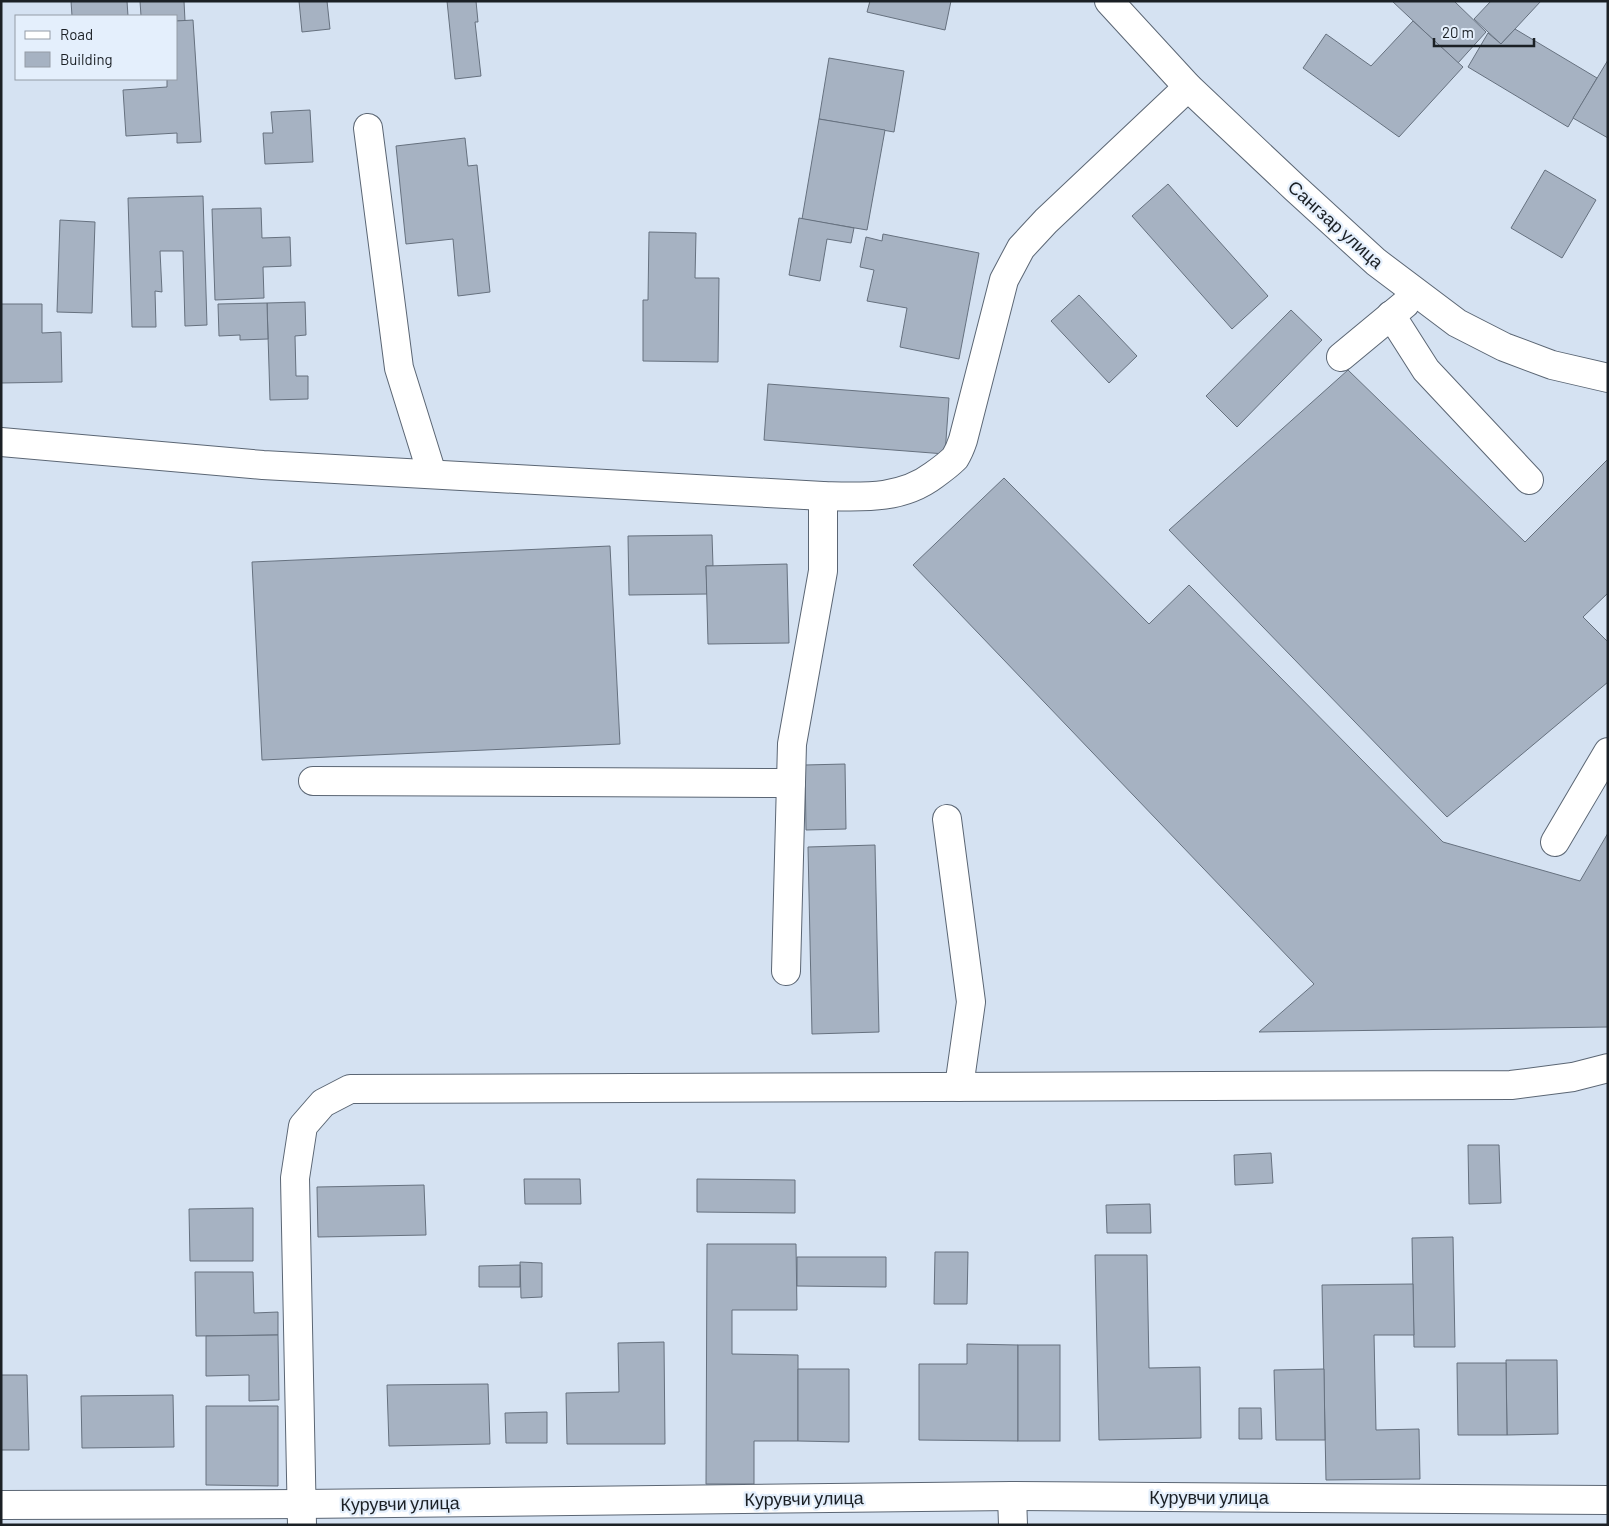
<svg xmlns="http://www.w3.org/2000/svg" width="1609" height="1526" viewBox="0 0 1609 1526" font-family="Barlow,sans-serif">
	<rect width="100%" height="100%" fill="#d5e2f2"/>
	<g fill="#a6b2c2" stroke="#66717f">
		<path d="M71,1H127L128,16H72Z"/>
		<path d="M140,1H184L185,21H176V16H141Z"/>
		<path d="M299,1H327L330,29L302,32Z"/>
		<path d="M447,1H476L478,22H475L481,76L455,79Z"/>
		<path d="M870,1H951L945,30L867,12Z"/>
		<path d="M1392,1H1454L1486,32L1458,63Z"/>
		<path d="M1491,1H1541L1501,44L1474,19Z"/>
		<path d="M193,20L201,142L177,143V133L126,136L123,90L167,87V79H176V21Z"/>
		<path d="M1413,21L1463,67L1399,137L1303,68L1326,34L1371,66Z"/>
		<path d="M1515,29L1597,78L1568,127L1468,67L1488,33L1501,44Z"/>
		<path d="M829,58L904,71L894,132L819,119Z"/>
		<path d="M1608,60V138L1573,118Z"/>
		<path d="M310,110L313,162L265,164L263,133H273L271,112Z"/>
		<path d="M819,119L885,130L867,230L802,219Z"/>
		<path d="M465,138L468,166L477,165L490,292L458,296L453,239L406,244L396,146Z"/>
		<path d="M1545,170L1596,200L1562,258L1511,228Z"/>
		<path d="M1168,184L1268,296L1232,329L1132,216Z"/>
		<path d="M203,196L207,325L185,326L183,251H160L162,292L155,291L156,327H132L128,198Z"/>
		<path d="M261,208L262,238L290,237L291,266L263,267L264,298L215,300L212,209Z"/>
		<path d="M799,218L854,228L851,243L827,239L820,281L789,275Z"/>
		<path d="M60,220L95,222L92,313L57,312Z"/>
		<path d="M649,232L696,233L695,278H719L718,362L643,361V300H648Z"/>
		<path d="M883,234L979,253L959,359L900,347L907,308L867,301L874,270L860,267L866,237L882,241Z"/>
		<path d="M1079,295L1137,356L1109,383L1051,321Z"/>
		<path d="M305,302L306,335L295,336L296,376H308V399L270,400L267,303Z"/>
		<path d="M267,303L268,339L240,340V335L219,336L218,304Z"/>
		<path d="M1,304H42V333L61,332L62,382L1,383Z"/>
		<path d="M1291,310L1322,340L1237,427L1206,396Z"/>
		<path d="M1348,370L1525,542L1608,459V593L1583,617L1608,642V682L1447,817L1169,530Z"/>
		<path d="M768,384L949,398L945,454L764,440Z"/>
		<path d="M1004,478L1149,624L1189,585L1443,842L1580,881L1608,833V1027L1259,1032L1314,984L913,565Z"/>
		<path d="M712,535L713,566H706L707,594L629,595L628,536Z"/>
		<path d="M610,546L620,744L262,760L252,562Z"/>
		<path d="M787,564L789,643L708,644L706,566Z"/>
		<path d="M845,764L846,829L806,830L805,765Z"/>
		<path d="M875,845L879,1032L812,1034L808,847Z"/>
		<path d="M1468,1145H1499L1501,1203L1469,1204Z"/>
		<path d="M1271,1153L1273,1183L1235,1185L1234,1155Z"/>
		<path d="M524,1179H580L581,1204H525Z"/>
		<path d="M697,1179L795,1180V1213L697,1212Z"/>
		<path d="M424,1185L426,1235L318,1237L317,1187Z"/>
		<path d="M1150,1204L1151,1233H1107L1106,1205Z"/>
		<path d="M253,1208V1261H190L189,1209Z"/>
		<path d="M1453,1237L1455,1347H1414L1412,1238Z"/>
		<path d="M707,1244H796L797,1310H732V1354L798,1355V1441H754V1484H706Z"/>
		<path d="M935,1252H968L967,1304H934Z"/>
		<path d="M1095,1255H1147L1149,1368L1200,1367L1201,1438L1099,1440Z"/>
		<path d="M797,1257H886V1287L797,1286Z"/>
		<path d="M520,1262L542,1263V1297L521,1298Z"/>
		<path d="M520,1265V1287H479V1266Z"/>
		<path d="M195,1272H253L254,1313L278,1312V1335L196,1336Z"/>
		<path d="M1413,1284L1414,1335H1374L1376,1430L1419,1429L1420,1479L1326,1480L1322,1285Z"/>
		<path d="M278,1335L279,1400L249,1401V1375L206,1376V1336Z"/>
		<path d="M664,1342L665,1444H567L566,1393L619,1392L618,1343Z"/>
		<path d="M967,1344L1018,1345V1441L919,1440V1364H967Z"/>
		<rect x="1018" y="1345" width="42" height="96"/>
		<path d="M1506,1360H1557L1558,1434L1507,1435Z"/>
		<path d="M1457,1363H1506L1507,1435H1458Z"/>
		<path d="M798,1369H849V1442L798,1441Z"/>
		<path d="M1324,1369L1325,1440H1276L1274,1370Z"/>
		<path d="M1,1375H27L29,1450H1Z"/>
		<path d="M488,1384L490,1444L389,1446L387,1385Z"/>
		<path d="M173,1395L174,1447L82,1448L81,1396Z"/>
		<path d="M206,1406H278V1486L206,1485Z"/>
		<path d="M1239,1408H1261L1262,1439H1239Z"/>
		<path d="M547,1412V1443H506L505,1413Z"/>
	</g>
	<g fill="none" stroke-linecap="round" stroke-linejoin="round">
		<defs>
			<g id="minor">
				<path d="M1109,1L1188,87L1295,188L1376,262L1457,323L1504,347L1552,365L1608,378"/>
				<path d="M368,128L399,368L432,474"/>
				<path d="M1391,315L1426,370L1529,480"/>
				<path d="M1341,357L1405,304"/>
				<path d="M1,442L263,465L823,496C862,497 901,500 934,475C941,470 949,464 955,458C958,453 961,446 963,440L1004,280L1021,248L1046,221L1188,87"/>
				<path d="M313,781L791,783"/>
				<path d="M947,819L971,1002L959,1087"/>
				<path d="M1555,842L1608,752"/>
				<path d="M786,971L792,744L823,571V496"/>
				<path d="M1012,1496L1013,1525"/>
				<path d="M1,1505L302,1504L1012,1496L1608,1500"/>
				<path d="M302,1525L295,1178L303,1126L323,1103L350,1089L1511,1085L1573,1077L1608,1068"/>
			</g>
		</defs>
		<use href="#minor" stroke="#5b6674" stroke-width="30"/>
		<use href="#minor" stroke="#fff" stroke-width="28"/>
	</g>
	<g text-anchor="middle" dominant-baseline="central" stroke-width="4.5" stroke-linejoin="round" paint-order="stroke">
		<g font-size="18" fill="#1b2025" stroke="#e4effc">
			<text transform="translate(1336 224) rotate(42)">Сангзар улица</text>
			<text x="1209" y="1497">Курувчи улица</text>
			<text transform="translate(804 1498) rotate(-1)">Курувчи улица</text>
			<text transform="translate(400 1503) rotate(-1)">Курувчи улица</text>
		</g>
	</g>
	<rect width="1609" height="1526" fill="none" stroke="#1b2025" stroke-width="5"/>
	<rect x="15" y="15" width="162" height="65" fill="#e4effc" stroke="#949ca6"/>
	<rect x="25" y="31" width="25" height="8" fill="#ffffff" stroke="#949ca6"/>
	<text x="60" y="40" font-size="15" fill="#1b2025">Road</text>
	<rect x="25" y="52" width="25" height="15" fill="#a6b2c2" stroke="#949ca6"/>
	<text x="60" y="65" font-size="15" fill="#1b2025">Building</text>
	<path d="M1434 38v8h100v-8" fill="none" stroke="#1b2025" stroke-width="2.5"/>
	<text x="1442" y="38" font-size="15" fill="#1b2025" stroke="#e4effc" stroke-width="4" paint-order="stroke">20 m</text>
</svg>
